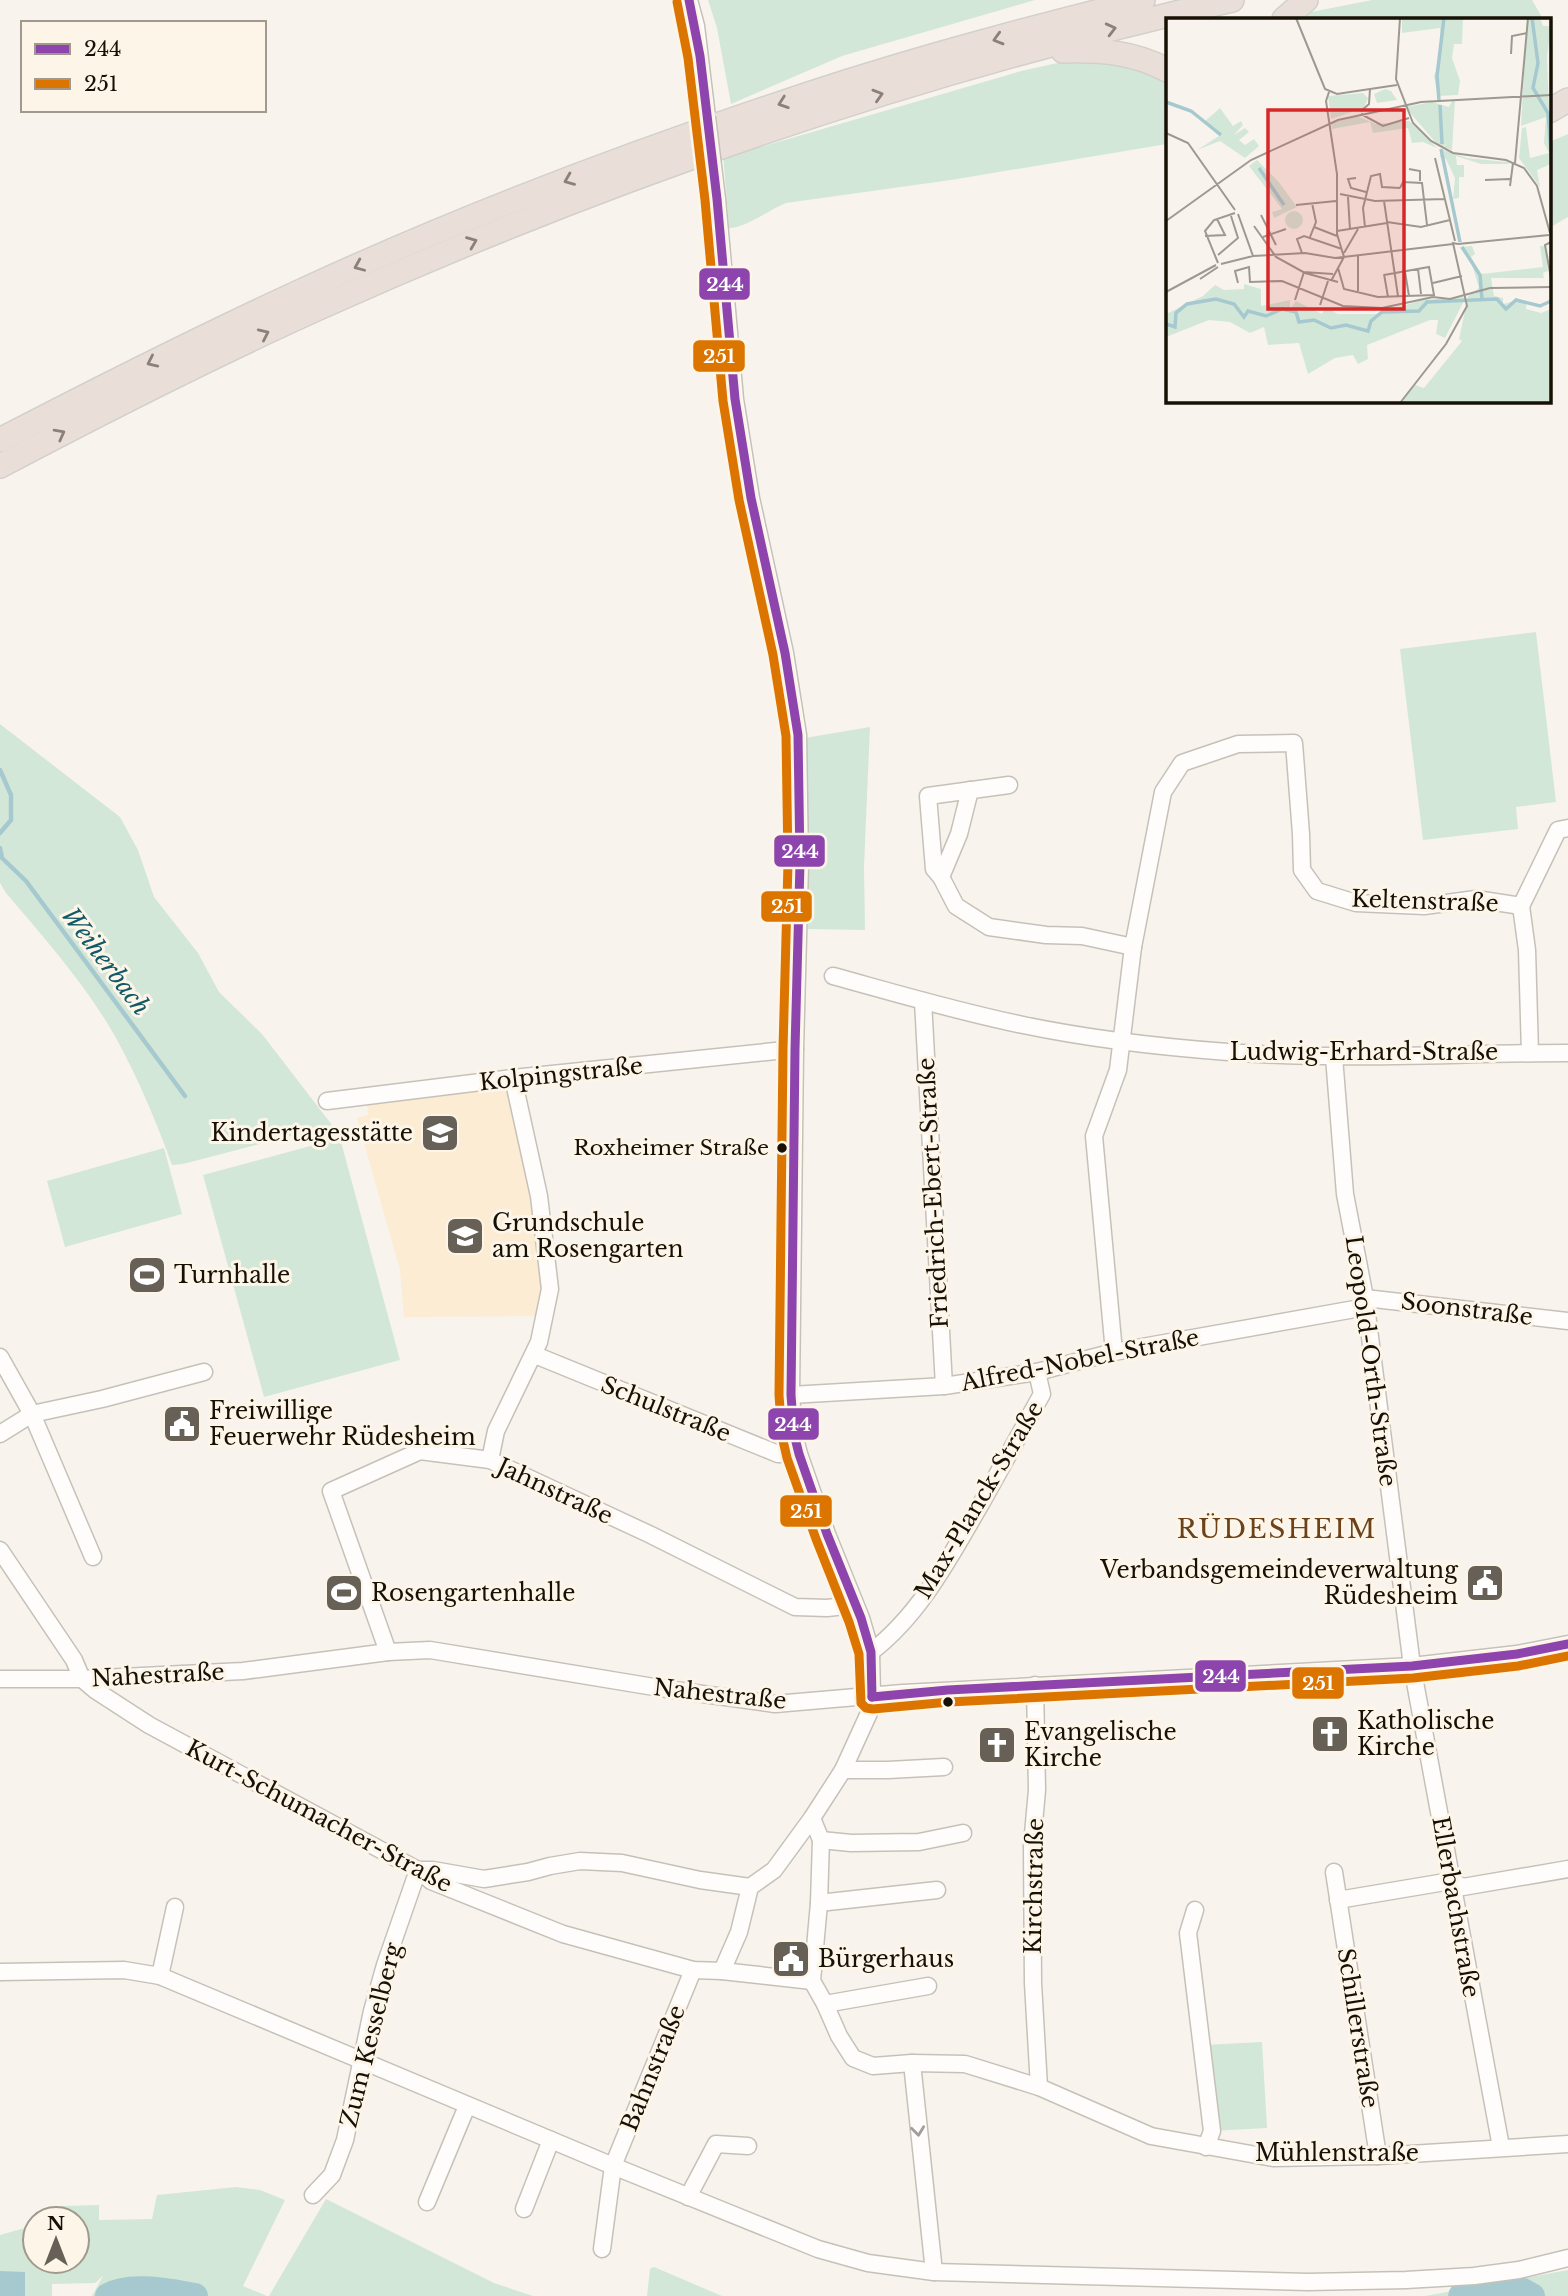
<svg xmlns="http://www.w3.org/2000/svg" width="1568" height="2296" viewBox="0 0 1568 2296" font-family="'Libre Baskerville',serif">
	<rect width="100%" height="100%" fill="#f8f4ed"/>
	<path fill="#fbecd3" d="M496,1087L506,1089L522,1147L530,1190L543,1291L540,1316L404,1317L400,1270L357,1118L368,1115L367,1101Z"/>
	<g fill="#d3e7d8">
		<path d="M708,0H1035L842,56L731,104L717,28Z"/>
		<path d="M1372,0H1532L1543,19H1306L1311,12Z"/>
		<path d="M1093,60L1126,62L1167,81V144L951,180L786,203C769,210 745,228 729,228L723,155L764,146L1021,71L1062,62Z"/>
		<path d="M1568,134V217L1549,228V142Z"/>
		<path d="M1536,632L1556,802L1516,807L1518,829L1423,840L1400,649Z"/>
		<path d="M0,724L120,817L138,850L154,897L198,953L219,992L262,1034L332,1125L183,1164L172,1165C157,1123 137,1076 116,1038C87,986 44,938 6,893L0,883Z"/>
		<path d="M870,727L864,867L865,930L808,929L805,738Z"/>
		<path d="M340,1138L400,1360L264,1397L203,1175Z"/>
		<path d="M164,1148L182,1214L65,1247L47,1181Z"/>
		<path d="M1262,2042L1267,2128L1212,2131L1203,2045Z"/>
		<path d="M236,2187L260,2190L285,2200L243,2286L267,2296H92L103,2276L95,2283L52,2284V2296H0V2235L35,2225V2261H77V2219H57V2211L62,2206L99,2205V2220L152,2219L157,2195Z"/>
		<path d="M326,2199L494,2283L533,2296H269Z"/>
		<path d="M654,2267L722,2296H647L650,2269Z"/>
		<path d="M1568,2270V2296H1425Z"/>
	</g>
	<path fill="#a6c9cf" d="M0,2271L25,2272V2296H0Z"/>
	<g fill="none" stroke-linecap="round" stroke-linejoin="round">
		<g stroke="#a6c9cf" stroke-width="4.5">
			<path d="M0,770L11,795V820L0,833"/>
			<path d="M0,848L2,858L26,881L185,1096"/>
		</g>
		<g stroke="#a6c9cf" stroke-width="26">
			<path d="M108,2296C130,2283 171,2292 195,2296"/>
			<path d="M1461,2296L1523,2291L1532,2296"/>
		</g>
		<defs>
			<g id="minor">
				<path d="M689,0L696,26L707,117"/>
				<path d="M717,199L735,399L751,498L785,653L798,735L800,863L795,1049L791,1395L794,1434L799,1454L827,1534L861,1618L871,1652L872,1697L869,1713L843,1770L812,1818L774,1870L750,1887L739,1932L722,1971"/>
				<path d="M1009,785L928,796L934,869L941,877L956,906L989,927L1046,935L1082,936L1133,947"/>
				<path d="M941,877L959,834L970,790"/>
				<path d="M1521,906L1527,950L1530,1053"/>
				<path d="M1521,906L1558,830L1568,828"/>
				<path d="M833,976C895,993 959,1012 1023,1025C1090,1039 1160,1047 1228,1052C1341,1061 1455,1053 1568,1053"/>
				<path d="M923,1001L944,1386"/>
				<path d="M1334,1057L1345,1194L1365,1298L1412,1666L1501,2147"/>
				<path d="M327,1101L513,1078L795,1049"/>
				<path d="M1365,1298L1568,1321"/>
				<path d="M1114,1352L1094,1136L1118,1070L1133,947L1163,792L1182,763L1238,744L1294,743L1301,834L1302,870L1317,891L1356,903L1424,906L1476,899L1521,906"/>
				<path d="M535,1355L778,1454H799"/>
				<path d="M0,1357L32,1414L93,1557"/>
				<path d="M791,1395L944,1386L1037,1372L1114,1352L1366,1307"/>
				<path d="M0,1434L32,1414L102,1399L204,1372"/>
				<path d="M490,1460L496,1431L539,1342L550,1289L539,1196L513,1078"/>
				<path d="M0,1550L74,1660L82,1679L95,1690L149,1725L418,1870L431,1881L563,1934L693,1970L722,1971L812,1981"/>
				<path d="M388,1652L331,1491L420,1451L490,1460L651,1535L795,1607L827,1608L854,1605"/>
				<path d="M871,1652C921,1614 951,1555 982,1502C1002,1466 1022,1430 1042,1394L1037,1372"/>
				<path d="M0,1679H82L243,1671L388,1652L430,1650L660,1688L775,1704L903,1693L1412,1666L1517,1654L1568,1644"/>
				<path d="M1035,1685L1037,1790L1032,1845L1033,1983L1039,2087"/>
				<path d="M843,1770H888L944,1767"/>
				<path d="M812,1818L821,1840L819,1903L812,1981L825,2004L839,2036L853,2058L873,2066L912,2063L965,2064L1039,2087L1151,2136L1273,2158L1378,2156L1568,2144"/>
				<path d="M821,1840L851,1843L919,1842L963,1833"/>
				<path d="M1334,1872L1378,2156"/>
				<path d="M1338,1900L1451,1881L1463,1887L1568,1869"/>
				<path d="M819,1903L937,1890"/>
				<path d="M1195,1910L1188,1933L1212,2131L1206,2147"/>
				<path d="M0,1972L124,1970L160,1976L613,2166L818,2249L868,2263L934,2272L1308,2282L1406,2280L1474,2276L1519,2270L1568,2258"/>
				<path d="M160,1976L175,1907"/>
				<path d="M825,2004L928,1986"/>
				<path d="M912,2063L934,2272"/>
				<path d="M313,2195L332,2175L345,2140L372,2011L385,1965L418,1870H433L484,1879L528,1872L550,1866L580,1861L622,1863L700,1880L750,1887"/>
				<path d="M688,2197L716,2144L748,2146"/>
				<path d="M427,2202L467,2106"/>
				<path d="M524,2209L551,2140"/>
				<path d="M602,2249L613,2166L693,1970"/>
			</g>
			<g id="highway">
				<path d="M1284,19L1306,0"/>
				<path d="M1063,51C1101,50 1133,52 1167,70"/>
				<path d="M1549,111L1568,100"/>
				<path d="M0,440C102,387 205,335 310,287C482,208 665,140 846,82C943,51 1044,25 1143,0"/>
				<path d="M0,466C106,410 212,356 321,307C614,175 918,71 1232,0"/>
			</g>
		</defs>
		<use href="#minor" stroke="#c6c1b8" stroke-width="19"/>
		<use href="#highway" stroke="#d3d0cb" stroke-width="26"/>
		<use href="#minor" stroke="#fefdfc" stroke-width="16"/>
		<use href="#highway" stroke="#eaded9" stroke-width="23"/>
		<defs>
			<path id="minor-bridge" d="M707,117L717,199"/>
		</defs>
		<use href="#minor-bridge" stroke="#c6c1b8" stroke-width="19" stroke-linecap="butt"/>
		<use href="#minor-bridge" stroke="#fefdfc" stroke-width="16"/>
		<defs>
			<g id="bus-1">
				<path d="M689,0L700,56L717,199L735,399L751,498L785,653L798,735L800,863L795,1049L791,1395L794,1434L799,1454L827,1534L861,1618L871,1652L872,1697"/>
				<path d="M872,1697L948,1690L1412,1666L1517,1654L1568,1644"/>
			</g>
			<path id="bus-2" d="M677,2L688,58L705,200L723,401L739,500L773,655L786,736L788,863L783,1049L779,1395L782,1436L787,1458L816,1539L849,1622L859,1654L861,1703L866,1708L873,1709L949,1702L1413,1678L1518,1666L1568,1656"/>
		</defs>
		<use href="#bus-1" stroke="#fdf5e8" stroke-width="14"/>
		<use href="#bus-2" stroke="#fdf5e8" stroke-width="14"/>
		<use href="#bus-1" stroke="#8e44ad" stroke-width="9"/>
		<use href="#bus-2" stroke="#db7500" stroke-width="9"/>
	</g>
	<defs><path id="oneway-chevron" d="M-2-3.5L2.5 0L-2 3.5" fill="none" stroke-width="1.6" stroke-linecap="round" stroke-linejoin="round" transform="scale(1.75)"/></defs>
	<g stroke="#8b817a">
		<use href="#oneway-chevron" transform="translate(1111 29) rotate(-14)"/>
		<use href="#oneway-chevron" transform="translate(998 39) rotate(164)"/>
		<use href="#oneway-chevron" transform="translate(878 95) rotate(-17)"/>
		<use href="#oneway-chevron" transform="translate(783 103) rotate(161)"/>
		<use href="#oneway-chevron" transform="translate(569 180) rotate(158)"/>
		<use href="#oneway-chevron" transform="translate(472 242) rotate(-22)"/>
		<use href="#oneway-chevron" transform="translate(359 266) rotate(157)"/>
		<use href="#oneway-chevron" transform="translate(264 334) rotate(-25)"/>
		<use href="#oneway-chevron" transform="translate(152 362) rotate(155)"/>
		<use href="#oneway-chevron" transform="translate(60 434) rotate(-28)"/>
	</g>
	<use stroke="#a29e99" href="#oneway-chevron" transform="translate(918 2131) rotate(83)"/>
	<defs>
		<symbol id="school-square" viewBox="-11 -11 22 22"><rect x="-9" y="-9" width="18" height="18" rx="4" fill="#666056" stroke="#fdf5e8"/><path d="M0-5L7-2L0 1L-7-2ZM-4 1L0 2.5L4 1V4Q0 6-4 4Z" fill="#fff"/></symbol>
		<symbol id="stadium-square" viewBox="-11 -11 22 22"><rect x="-9" y="-9" width="18" height="18" rx="4" fill="#666056" stroke="#fdf5e8"/><path d="M0-5a6.5 5 0 1 0 0 10a6.5 5 0 1 0 0-10ZM-3.5-1.8h7v3.6h-7Z" fill="#fff"/></symbol>
		<symbol id="civic-square" viewBox="-11 -11 22 22"><rect x="-9" y="-9" width="18" height="18" rx="4" fill="#666056" stroke="#fdf5e8"/><path d="M-.6-6.5H3V-4.5H.6V-3L4-1V1h2V6H-6V1h2V-1L-.6-3ZM-1.2 2.5V6h2.4V2.5Z" fill="#fff"/></symbol>
		<symbol id="church-square" viewBox="-11 -11 22 22"><rect x="-9" y="-9" width="18" height="18" rx="4" fill="#666056" stroke="#fdf5e8"/><path d="M-1.2-6h2.4v3.5h3.3v2.4h-3.3V6h-2.4V-.1h-3.3v-2.4h3.3Z" fill="#fff"/></symbol>
	</defs>
	<g fill-rule="evenodd">
		<use href="#school-square" x="418" y="1111" width="44" height="44"/>
		<use href="#school-square" x="443" y="1214" width="44" height="44"/>
		<use href="#stadium-square" x="125" y="1253" width="44" height="44"/>
		<use href="#civic-square" x="160" y="1402" width="44" height="44"/>
		<use href="#civic-square" x="1463" y="1561" width="44" height="44"/>
		<use href="#stadium-square" x="322" y="1571" width="44" height="44"/>
		<use href="#church-square" x="1308" y="1712" width="44" height="44"/>
		<use href="#church-square" x="975" y="1723" width="44" height="44"/>
		<use href="#civic-square" x="769" y="1937" width="44" height="44"/>
	</g>
	<g fill="#171005" stroke="#fdf5e8" stroke-width="2.5">
		<circle cx="782" cy="1148" r="6"/>
		<circle cx="948" cy="1702" r="6"/>
	</g>
	<g text-anchor="middle" dominant-baseline="central" stroke-width="6" stroke-linejoin="round" paint-order="stroke">
		<g font-size="21" fill="#171005" stroke="#fdf5e8" text-anchor="end">
			<text x="769" y="1148">Roxheimer Straße</text>
		</g>
		<g font-size="23" fill="#171005" stroke="#fdf5e8">
			<text transform="translate(1425 901) rotate(2)">Keltenstraße</text>
			<text x="1364" y="1052">Ludwig-Erhard-Straße</text>
			<text transform="translate(561 1074) rotate(-6)">Kolpingstraße</text>
			<text transform="translate(933 1193) rotate(-93)">Friedrich-Ebert-Straße</text>
			<text transform="translate(1467 1309) rotate(7)">Soonstraße</text>
			<text transform="translate(1080 1360) rotate(-11)">Alfred-Nobel-Straße</text>
			<text transform="translate(1371 1361) rotate(82)">Leopold-Orth-Straße</text>
			<text transform="translate(666 1409) rotate(22)">Schulstraße</text>
			<text transform="translate(555 1491) rotate(25)">Jahnstraße</text>
			<text transform="translate(979 1500) rotate(-59)">Max-Planck-Straße</text>
			<text transform="translate(158 1675) rotate(-3)">Nahestraße</text>
			<text transform="translate(720 1694) rotate(6)">Nahestraße</text>
			<text transform="translate(319 1816) rotate(28)">Kurt-Schumacher-Straße</text>
			<text transform="translate(1034 1886) rotate(-89)">Kirchstraße</text>
			<text transform="translate(1456 1907) rotate(80)">Ellerbachstraße</text>
			<text transform="translate(1358 2028) rotate(81)">Schillerstraße</text>
			<text transform="translate(371 2035) rotate(-76)">Zum Kesselberg</text>
			<text transform="translate(653 2068) rotate(-68)">Bahnstraße</text>
			<text x="1337" y="2153">Mühlenstraße</text>
		</g>
		<g font-size="23" fill="#171005" stroke="#fdf5e8" text-anchor="start">
			<text x="413" y="1133" text-anchor="end">Kindertagesstätte</text>
			<text x="492" y="1223">Grundschule<tspan x="492" dy="26">am Rosengarten</tspan></text>
			<text x="174" y="1275">Turnhalle</text>
			<text x="209" y="1411">Freiwillige<tspan x="209" dy="26">Feuerwehr Rüdesheim</tspan></text>
			<text x="1458" y="1570" text-anchor="end">Verbandsgemeindeverwaltung<tspan x="1458" dy="26">Rüdesheim</tspan></text>
			<text x="371" y="1593">Rosengartenhalle</text>
			<text x="1357" y="1721">Katholische<tspan x="1357" dy="26">Kirche</tspan></text>
			<text x="1024" y="1732">Evangelische<tspan x="1024" dy="26">Kirche</tspan></text>
			<text x="818" y="1959">Bürgerhaus</text>
		</g>
		<g font-size="24" font-style="italic" fill="#125967" stroke="#fdf5e8">
			<text transform="translate(106 961) rotate(53)">Weiherbach</text>
		</g>
		<g font-size="26" letter-spacing="2" fill="#6c421a" stroke="#fdf5e8">
			<text x="1277" y="1529">RÜDESHEIM</text>
		</g>
	</g>
	<g transform="translate(1166 18)">
		<rect width="385" height="385" fill="#f8f4ed"/>
		<path d="M236,0H297L296,26H288L286,40L294,63L292,77L272,78L268,58L275,38L274,10L236,15ZM361,0H374L377,8H385L381,39L385,146L371,152L374,169L353,140L356,110L360,109L364,140L383,135L378,125L380,99L355,108ZM219,71L225,73L231,82L211,85L208,76ZM197,75L202,80L198,90L165,101L162,78ZM286,83H289L286,132L278,129L281,124L277,129L271,126L239,89L266,84L283,89ZM54,90L67,108L75,103L77,107L68,117L79,110L83,114L73,122L79,127L88,121L93,128L79,140L54,123L31,132L53,118L38,104ZM191,98L210,106L243,103L271,130L257,124L246,125L242,110L207,115L204,104L166,111L165,105ZM275,131L301,140L341,144L343,146H315L290,138L291,147H298V159H293V180L287,181L289,160L280,141L274,139ZM91,142L112,163L131,189L108,200L106,194L116,191L83,148ZM119 202a9 9 0 1 1 18 0a9 9 0 1 1-18 0ZM306,228L309,236L305,239L315,256L377,249L374,228H379L382,253L377,255L378,260H325L328,278L337,280V286L353,282L361,283L360,291L375,295L385,291V385H234L249,367L258,370L296,323L293,321L302,278L313,270L304,240L293,229ZM78,266L95,271V288L124,282V291L130,283L156,296L159,289L172,296H211L256,282L300,279L279,320L270,316L272,302H264L201,327L202,341L192,346L187,337L169,340L142,356L133,325L102,327L98,309L84,315L64,304L43,302L0,319V296L37,278L49,267L58,272L78,271Z" fill="#d3e7d8"/>
		<path fill="none" stroke="#a6c9cf" stroke-width="3.5" d="M366,0L372,45L367,70L382,95L385,134M273,82L271,58L278,0M0,84L25,93L55,117M274,87L276,126M275,131L294,224M93,150L118,187M296,229L314,257L316,282M0,306L9,309L10,295L21,286L50,281L68,286L78,299L82,293L100,298L116,291L130,294L133,304L148,302L165,310L180,307L202,313L205,303L216,294L253,293L261,284L331,281L340,291L350,282L374,288L385,283"/>
		<path fill="none" stroke="#9e9990" stroke-width="2" d="M130,0L159,71L171,76L204,71M234,0L230,61L247,105L265,123L287,135L340,142L358,150L371,168L384,215M345,36L346,18L361,15M204,71L231,67M163,74L160,83L171,156V216L178,239M195,93L203,86L204,71M195,96L217,108L243,100M0,115L22,125L69,192M269,140L289,223M349,145L362,0M243,151L254,153V163M190,160L182,161L185,170L200,174M319,162L344,161M344,168L347,145M234,170L237,164L256,165L261,207M174,176L209,183L279,181M182,179L184,212M218,183L232,278M130,187L170,183M72,196L87,238M95,197L110,227M0,203L85,142L172,102L255,84L385,77M221,204L255,209L284,202M88,208L110,239L139,255L172,264M148,209L171,218M199,209L197,190L205,158L214,156L216,169L234,170M171,213L221,205M39,218L59,217L51,201M97,219L120,211M144,219L150,204L146,185M385,224L379,227L385,260M292,226L383,217M136,235L131,221L138,218L176,231M178,235L192,211M52,237L72,220L65,198M192,238V273M52,245L39,213L48,202L69,195M55,246L87,238L139,235L169,240L287,226M172,250L178,271L212,279L268,277L263,249L218,257M252,251L255,276M239,254L243,278M218,256L222,279M34,261L52,249M165,263L178,239M72,265L69,253L83,249L84,264L116,263L177,288L216,290L267,279L284,281L324,270L385,269M267,265L296,258M0,274L50,247M129,282L138,254L167,256M154,287L162,263M234,385L280,326L301,288L287,225L292,226"/>
		<path fill="#d62828" fill-opacity="0.15" stroke="#d62828" stroke-width="3.5" d="M102,92H238V291H102Z"/>
		<rect width="385" height="385" fill="none" stroke="#171005" stroke-width="3.5"/>
	</g>
	<g stroke="#fdf5e8" stroke-width="2.5">
		<rect x="698" y="267" width="53" height="34" rx="7" fill="#8e44ad"/>
		<rect x="692" y="339" width="54" height="34" rx="7" fill="#db7500"/>
		<rect x="773" y="834" width="53" height="34" rx="7" fill="#8e44ad"/>
		<rect x="760" y="890" width="53" height="33" rx="7" fill="#db7500"/>
		<rect x="767" y="1407" width="53" height="34" rx="7" fill="#8e44ad"/>
		<rect x="779" y="1494" width="54" height="34" rx="7" fill="#db7500"/>
		<rect x="1194" y="1659" width="53" height="34" rx="7" fill="#8e44ad"/>
		<rect x="1291" y="1666" width="54" height="34" rx="7" fill="#db7500"/>
	</g>
	<g font-size="19" text-anchor="middle" font-weight="bold" fill="#fff">
		<text x="725" y="291">244</text>
		<text x="719" y="363">251</text>
		<text x="800" y="858">244</text>
		<text x="787" y="913">251</text>
		<text x="793" y="1431">244</text>
		<text x="806" y="1518">251</text>
		<text x="1221" y="1683">244</text>
		<text x="1318" y="1690">251</text>
	</g>
	<rect x="21" y="21" width="245" height="91" fill="#fdf5e8" stroke="#a1998d" stroke-width="2"/>
	<rect x="35" y="44" width="35" height="10" fill="#8e44ad" stroke="#a1998d" stroke-width="2"/>
	<text x="84" y="56" font-size="21" fill="#171005">244</text>
	<rect x="35" y="79" width="35" height="10" fill="#db7500" stroke="#a1998d" stroke-width="2"/>
	<text x="84" y="91" font-size="21" fill="#171005">251</text>
	<g transform="translate(56 2240)"><circle r="33" fill="#fdf5e8" stroke="#a1998d" stroke-width="2"/>
	<path d="M0-5L12 26L0 18L-12 26Z" fill="#666056"/>
	<text y="-10" font-size="19" font-weight="bold" text-anchor="middle" fill="#171005">N</text>
	</g>
</svg>
